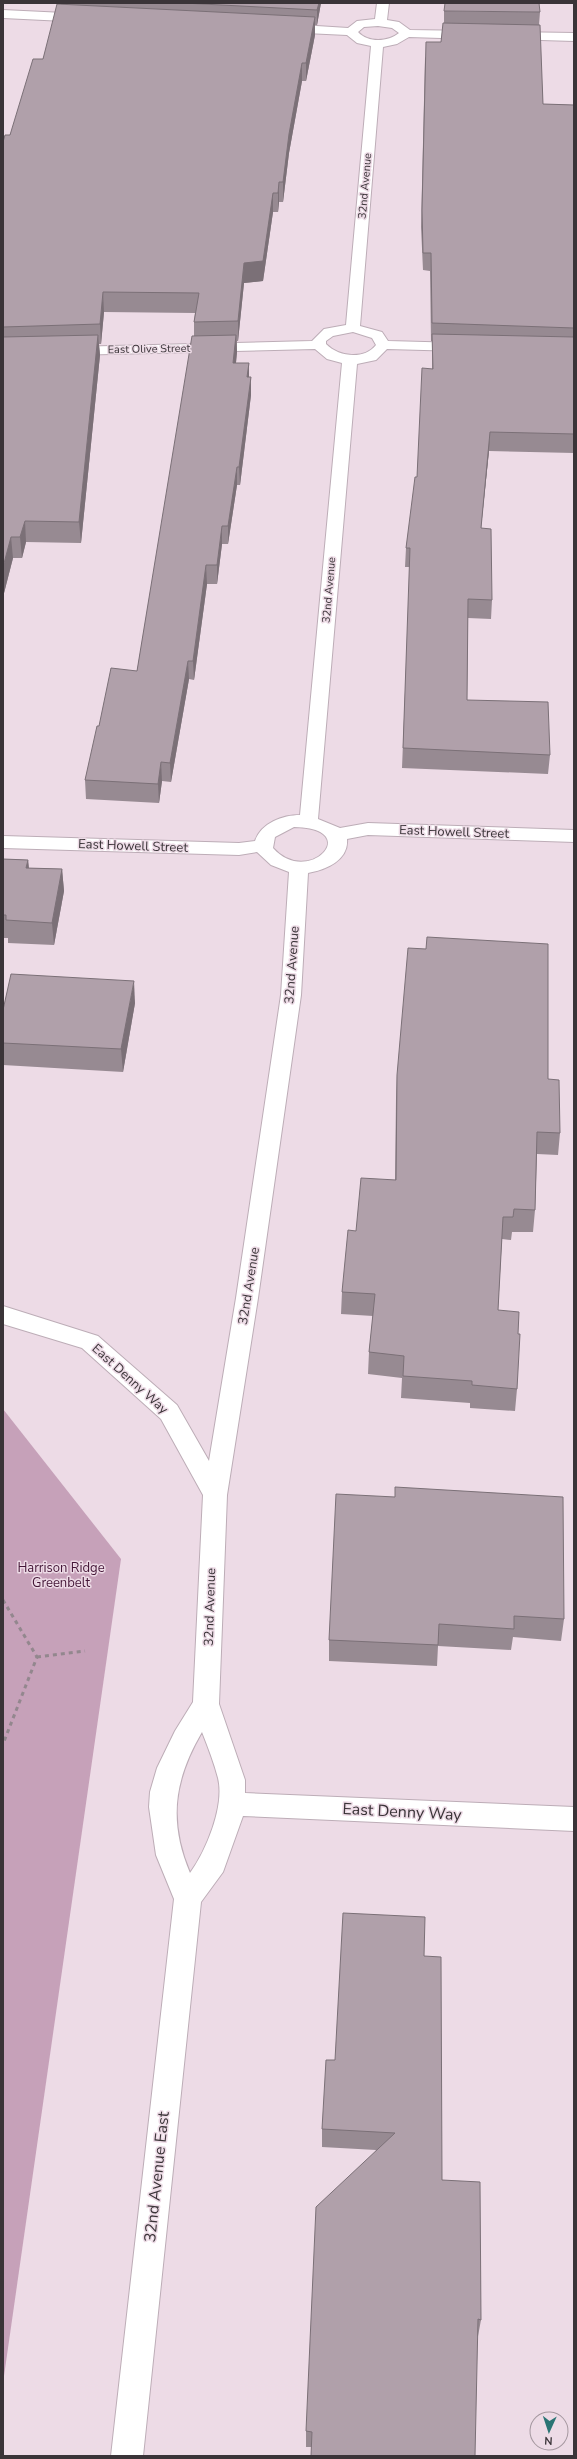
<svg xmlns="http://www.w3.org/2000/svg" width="577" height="2459" viewBox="0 0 577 2459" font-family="'Nunito Sans',sans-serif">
	<rect width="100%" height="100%" fill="#eddbe6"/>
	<path fill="#c6a1b9" d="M3,1409L121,1559L3,2383Z"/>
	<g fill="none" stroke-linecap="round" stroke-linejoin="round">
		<defs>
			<g id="minor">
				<path d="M377,3H389L387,20L399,22L410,30L473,31L479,35L473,39L409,37L397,44L383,47L360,326L382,332L388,341L461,343L468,347L461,351L387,349L376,360L357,364L318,819L340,828L368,823L574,830V842L368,835L347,839C349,860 326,870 308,873L301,995L258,1298L227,1495L219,1704L245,1780V1793L574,1807V1831L243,1816L223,1872L201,1902L143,2456H111L174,1899L156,1855L149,1807L150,1792L157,1768L175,1731L193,1702L203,1495L161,1419L82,1348L3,1324V1306L98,1336L177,1405L209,1461L236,1298L281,995L289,872L271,865L257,852L239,855L3,848V836L239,843L255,841C261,823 283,815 300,815L342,363L327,359L315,349L70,355L63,351L70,347L312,341L324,329L346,325L371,46L357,43L347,35L285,32L279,28L285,24L348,28L357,21L375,19ZM378,26L392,28L399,33C388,42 368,43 358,32L364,27ZM353,332L372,338L376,345C364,360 339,357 326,344V341L333,336ZM294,827C365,828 308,888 273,848L275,837ZM202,1732C208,1747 214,1763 218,1778C225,1806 206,1851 190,1873C168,1821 174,1780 202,1732Z"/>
				<path d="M3,10L85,14L91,18L85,22L3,18Z"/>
				<path d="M511,32L574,33V41L507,39L505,36L507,33Z"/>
			</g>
		</defs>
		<use href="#minor" stroke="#bdadb7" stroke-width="2"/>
		<g stroke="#93878e" stroke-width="3" stroke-dasharray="4 4" stroke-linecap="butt">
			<path d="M3,1600L37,1657L3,1744"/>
			<path d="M37,1657L85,1651"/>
		</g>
		<use href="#minor" fill="#fff" fill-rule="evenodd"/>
	</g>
	<g fill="#978a92">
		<path d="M61,3H321L317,25H315V35L306,81H302L289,153L283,202H279L278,212H273L263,281L244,283L238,341H237V352L236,363H249V377H251V395L240,485H237L228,544H222L217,584H207L194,680L189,679L171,782L162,781L159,803L86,799L85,780L99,726L137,671L194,336V322L195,313L104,312L101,344H99L100,355L81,543L26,542L22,558H13L3,597V142L10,135L43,59L61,4Z"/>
		<path d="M444,11L540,12L539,25L543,104L574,105V453L489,451L481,528L492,600L491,619L468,618L467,700L550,755L548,774L402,768L410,567H405L406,548L417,477L432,369V341H431L430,271L423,270L421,227L425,58L441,42L444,23Z"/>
		<path d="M3,859L28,860L29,868L62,869L64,891L54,945L8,943V938H3Z"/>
		<path d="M135,1003L123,1072L3,1065V1010Z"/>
		<path d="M397,1075L548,1079L560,1133L558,1155L537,1154L535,1210L533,1232H512L511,1240L502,1239L498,1310L518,1334L517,1389L515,1411L470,1408V1403L401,1398L402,1378L368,1374L369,1352L373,1316L341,1314L342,1292L356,1231L395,1180L396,1098Z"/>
		<path d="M395,1497L564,1619L561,1641L513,1637L511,1650L438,1646L437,1666L329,1661V1640Z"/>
		<path d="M424,1956L442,2180L481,2320L478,2336L311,2447H306V2431L376,2150L322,2147V2129L335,2060Z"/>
	</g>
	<g fill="#7b7077">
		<path d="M319,3H321L317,25V10Z"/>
		<path d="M315,17V35L306,81V63Z"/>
		<path d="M302,63V81L289,153L283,202V182L289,134Z"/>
		<path d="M279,182V202L278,212V193Z"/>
		<path d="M273,193V212L263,281L244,283L238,341V321L244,263Z"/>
		<path d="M103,292L104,312L101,344L100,324Z"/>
		<path d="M98,335L100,355L81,543L79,522Z"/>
		<path d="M236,335L237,352L234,381L233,363Z"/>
		<path d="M249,363V381L247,377Z"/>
		<path d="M251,377V395L240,485L239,467Z"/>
		<path d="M490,432L489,451L479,547L481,528Z"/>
		<path d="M237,467V485L228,544V526Z"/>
		<path d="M25,521L26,542L22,558L20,537Z"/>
		<path d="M222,526V544L217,584V565Z"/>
		<path d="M11,537L13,558L3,597V567Z"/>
		<path d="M206,565L207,584L194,680L193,661Z"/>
		<path d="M188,661L189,679L171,782L170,763Z"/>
		<path d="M161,762L162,781L159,803L158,784Z"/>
		<path d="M28,860L30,882L26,868Z"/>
		<path d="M62,869L64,891L54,945L52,923Z"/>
		<path d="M134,981L135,1003L123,1072L121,1049Z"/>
	</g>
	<g fill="#b0a0aa" stroke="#7b7077">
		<path d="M183,3H319L317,10Z"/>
		<path d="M445,3H539L540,12L444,11Z"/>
		<path d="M57,4L315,17L306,63H302L289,134L283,182H279L278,193H273L263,261L244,263L238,321L194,322L199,293L103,292L100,324L3,327V142L5,135H10L33,59H43Z"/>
		<path d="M443,23L540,25L543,104L574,105V328L432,323L431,253H423L422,210L426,42H441Z"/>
		<path d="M432,334L574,337V434L490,432L481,528L491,529L492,600L468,599L467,700L548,702L550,755L403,748L410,548H406L415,477H417L422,368L433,369Z"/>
		<path d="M98,335L79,522L25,521L20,537H11L3,567V337Z"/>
		<path d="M236,335L233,363H249L247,377H251L239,467H237L228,526H222L217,565H206L193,661H188L170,763L161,762L158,784L85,780L97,726H99L111,668L137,671L192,336Z"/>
		<path d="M3,859L28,860L26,868L62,869L52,923L6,920V915H3Z"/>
		<path d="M427,937L548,944V1079L559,1080L560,1133L537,1132L535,1210L514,1209L513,1217H503L498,1310L519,1312L518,1334H520L517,1389L472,1385V1381L403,1376L404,1356L369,1352L375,1294L342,1292L348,1230L356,1231L361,1178L396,1180L397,1075L408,948L426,949Z"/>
		<path d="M11,974L134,981L121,1049L3,1043V1010Z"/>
		<path d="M395,1487L563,1497L564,1619L514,1616V1629L439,1624L438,1645L329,1640L336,1494L395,1497Z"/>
		<path d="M343,1913L425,1917L424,1956L441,1957L442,2180L480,2182L481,2320L478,2319L475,2456H311L312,2432L306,2431L316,2207L395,2133L322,2129L326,2060H335Z"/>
	</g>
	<g text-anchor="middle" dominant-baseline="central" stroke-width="3" stroke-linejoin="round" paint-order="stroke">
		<g font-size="11" fill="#3a3438" stroke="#eddbe6">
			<text transform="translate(365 186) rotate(-85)">32nd Avenue</text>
			<text transform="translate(149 349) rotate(-1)">East Olive Street</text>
			<text transform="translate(329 590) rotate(-85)">32nd Avenue</text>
		</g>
		<g font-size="13" fill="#3a3438" stroke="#eddbe6">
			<text transform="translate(454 832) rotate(2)">East Howell Street</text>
			<text transform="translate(133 846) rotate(2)">East Howell Street</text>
			<text transform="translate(292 965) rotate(-86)">32nd Avenue</text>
			<text transform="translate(249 1286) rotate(-81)">32nd Avenue</text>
			<text transform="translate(130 1379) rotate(42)">East Denny Way</text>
			<text transform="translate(210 1607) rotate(-88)">32nd Avenue</text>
		</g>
		<g font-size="13" fill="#441637" stroke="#eddbe6">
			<text x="61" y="1568">Harrison Ridge<tspan x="61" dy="15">Greenbelt</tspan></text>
		</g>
		<g font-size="16" fill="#3a3438" stroke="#eddbe6">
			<text transform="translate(402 1812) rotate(3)">East Denny Way</text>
			<text transform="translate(157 2177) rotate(-84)">32nd Avenue East</text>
		</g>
	</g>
	<rect width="577" height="2459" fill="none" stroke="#3a3438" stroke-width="8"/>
	<g transform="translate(549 2431) rotate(183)"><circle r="19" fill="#eddbe6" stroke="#a598a0"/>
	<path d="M0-3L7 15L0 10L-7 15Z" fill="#2a7474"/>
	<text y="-6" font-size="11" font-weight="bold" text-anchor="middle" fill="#3a3438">N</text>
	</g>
</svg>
